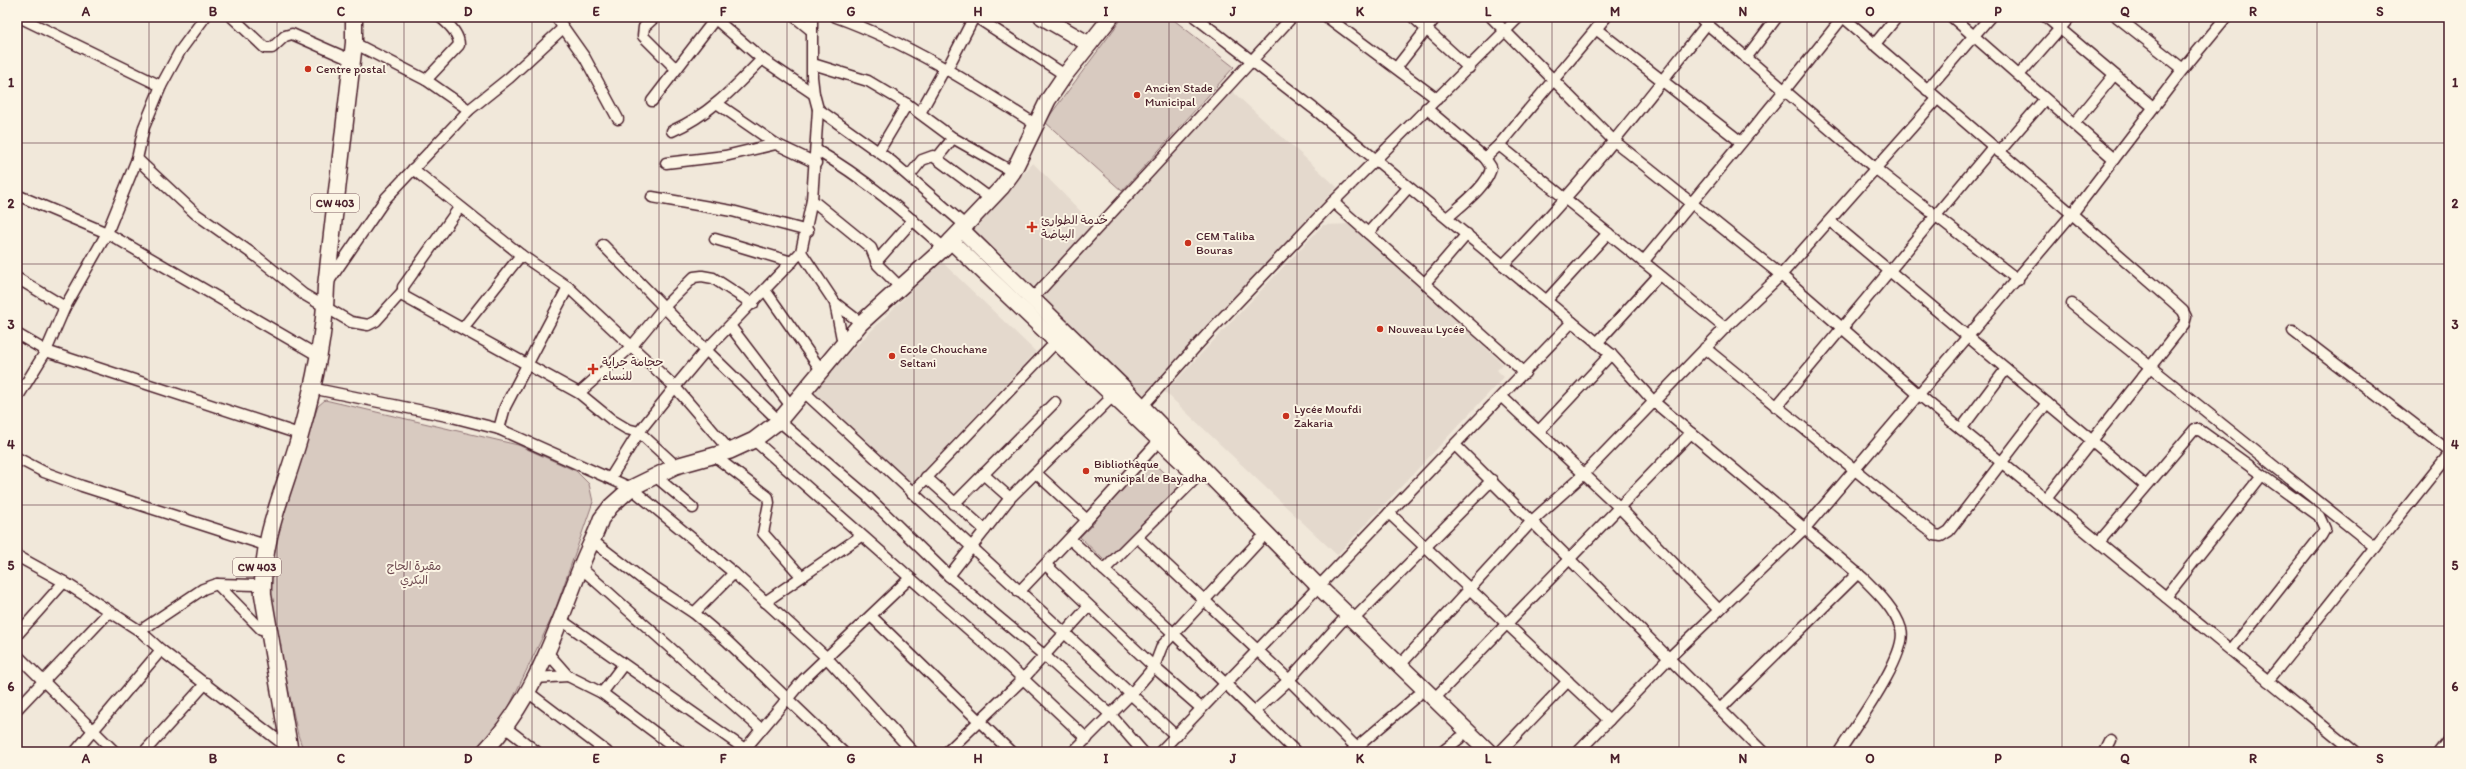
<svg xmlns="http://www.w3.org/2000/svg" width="2466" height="769" viewBox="0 0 2466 769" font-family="Itim,'Playpen Sans Arabic',sans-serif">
	<rect width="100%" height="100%" fill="#f1e8da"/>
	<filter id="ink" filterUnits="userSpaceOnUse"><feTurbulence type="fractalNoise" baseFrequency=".025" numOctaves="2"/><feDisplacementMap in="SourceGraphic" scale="8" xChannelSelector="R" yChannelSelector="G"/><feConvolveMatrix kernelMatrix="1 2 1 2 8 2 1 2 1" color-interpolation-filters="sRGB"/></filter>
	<g filter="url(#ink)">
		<g fill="#e4d9cd">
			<path d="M1232,91L1337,187L1142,398L1040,299Z"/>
			<path d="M1033,163L1093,224L1029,291L972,230Z"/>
			<path d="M1353,224L1503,364L1497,370L1504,377L1337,555L1165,392L1323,225Z"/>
			<path d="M939,263L944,264L1036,352L908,488L816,399V386Z"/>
		</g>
		<g fill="#d8cac0" stroke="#917476">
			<path d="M1123,17H1170L1234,67L1122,191L1045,122Z"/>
			<path d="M325,400L518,445L576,471L589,484L593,502L554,613L506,713L490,737L474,752H304L298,735L267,589L270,548L318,406Z"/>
			<path d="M1149,459L1179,487L1106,562L1080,537L1095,522L1091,518Z"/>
		</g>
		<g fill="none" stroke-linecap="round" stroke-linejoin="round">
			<defs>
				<g id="street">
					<path d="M19,17L161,86"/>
					<path d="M232,17L265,48H272L285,36L292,34L351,60"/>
					<path d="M556,17L585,58L618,119"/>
					<path d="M655,17L644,27L643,36L676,69"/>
					<path d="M713,17L762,59L814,94"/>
					<path d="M795,17L811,30"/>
					<path d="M836,17C908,43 971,83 1035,124"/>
					<path d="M976,17L1065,75"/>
					<path d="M1195,17L1313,108L1611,354L1653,401L1863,578C1877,592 1895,609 1901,629C1909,654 1854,728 1839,752"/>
					<path d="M1327,17L1437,99"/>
					<path d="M1413,17L1469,68"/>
					<path d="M1491,17L1613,140L1781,275L1918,394L2355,752"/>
					<path d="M1699,17L1876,169L2018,280"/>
					<path d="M1952,17L2114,159"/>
					<path d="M2046,17L2153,107"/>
					<path d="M2117,17L2183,69"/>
					<path d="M1596,29L1741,142"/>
					<path d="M354,43L426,80L469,110"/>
					<path d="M1874,45L1897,17"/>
					<path d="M1746,58L1777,17"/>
					<path d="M813,64L868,81L907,104L953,138L1013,172"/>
					<path d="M1397,67L1436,17"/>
					<path d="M947,69L974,17"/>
					<path d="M2019,75L2070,17"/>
					<path d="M426,80L459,45C459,34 449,24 440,17"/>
					<path d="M1927,90L1990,17"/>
					<path d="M652,101L715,19"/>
					<path d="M718,104L776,144L816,163"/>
					<path d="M1426,108L1485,158L1491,167C1490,184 1459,207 1447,218"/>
					<path d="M818,109L891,161L966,226"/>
					<path d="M920,113L945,68"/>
					<path d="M2074,124L2114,75"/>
					<path d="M672,131C709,115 734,88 762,59"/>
					<path d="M1499,145L1725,328"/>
					<path d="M816,150C863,177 904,212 944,248"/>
					<path d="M879,151L907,104"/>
					<path d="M1999,152L2045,99"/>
					<path d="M937,158L953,138"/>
					<path d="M1485,158L1499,145L1606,17"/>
					<path d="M137,159L196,214L257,257L303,294L351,322L368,325L376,321L402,292"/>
					<path d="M666,163L725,156L776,144"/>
					<path d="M413,169L521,255L568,287L675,387L730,451"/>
					<path d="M909,176L922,160L933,156L991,199"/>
					<path d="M17,195L107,233L317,355"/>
					<path d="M652,197L732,211L808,231"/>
					<path d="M812,200L871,248L878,265L901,288"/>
					<path d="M1333,202L1525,373"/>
					<path d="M459,208L403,287V296L579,393L612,420L627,429L639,432L676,466"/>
					<path d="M1830,221L2146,486"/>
					<path d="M1368,233L1408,188"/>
					<path d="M715,239L792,262"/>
					<path d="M603,245L706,350L779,421L866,495L949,576L1045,656L1110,714L1143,752"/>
					<path d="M801,252L835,303L861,323"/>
					<path d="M876,262L913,220"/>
					<path d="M1643,262L1784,91L1843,17"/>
					<path d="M1503,265C1577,191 1642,106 1707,24"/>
					<path d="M17,278L65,307"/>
					<path d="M329,281L386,198L469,110L509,78L563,28"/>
					<path d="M1425,283L1467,234"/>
					<path d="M765,290L821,370"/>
					<path d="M1032,299L1292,17"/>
					<path d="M1547,300L1608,233"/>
					<path d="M835,303L843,344"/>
					<path d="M2072,304L2375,547"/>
					<path d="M731,327L791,406"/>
					<path d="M463,328L521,255"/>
					<path d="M2293,331L2449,451"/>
					<path d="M17,334L46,351L293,432"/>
					<path d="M1597,343L1659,275"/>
					<path d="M1705,348L1935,535L1941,536L1949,531L2047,403"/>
					<path d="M311,388L452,417L499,429L631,488L734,573L826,657L913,752"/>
					<path d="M803,391C927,507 1052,621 1176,736"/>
					<path d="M579,393L632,346L664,307L694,277L702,276L713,278L753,304"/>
					<path d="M1502,397L1620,508L1719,610"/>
					<path d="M17,398L46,351L65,307L107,233L137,159L144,127L161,86L180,51L205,17"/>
					<path d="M1776,407L1993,147"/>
					<path d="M1139,410L1211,330L1333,202L1519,17"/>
					<path d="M499,429L505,407L568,287"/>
					<path d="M1961,429L2006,369"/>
					<path d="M1539,431L1611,354"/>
					<path d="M754,440L1001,658L1087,739"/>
					<path d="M1455,445L1763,752"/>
					<path d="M713,455L768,497L769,503L763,533L801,576"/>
					<path d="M17,458L44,472L82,486L259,543"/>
					<path d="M983,474L1010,498"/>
					<path d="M655,476L693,508"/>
					<path d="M611,477L639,432L675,387L706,350L801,252L812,200L818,109L814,94L812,77V17"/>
					<path d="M926,477L985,530"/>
					<path d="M912,493L1056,342"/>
					<path d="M2046,499L2184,324L2186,317L2183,311L2172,301L2072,214L2183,69L2226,17"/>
					<path d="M954,504L1055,402"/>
					<path d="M1389,513L1609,720"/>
					<path d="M1087,520L1158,442"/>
					<path d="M1138,538L1289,680L1356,747"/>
					<path d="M1070,539L1173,633L1296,752"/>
					<path d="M594,542L641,578L694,613L727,641L843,752"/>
					<path d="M2099,542L2195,429L2201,431L2319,516L2325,529L2321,536L2231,650"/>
					<path d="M17,556L64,582L140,631L161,650L283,744"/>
					<path d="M1046,565L1154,667L1201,708"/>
					<path d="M580,567L761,729"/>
					<path d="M1104,570L1197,477"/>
					<path d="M949,576L1010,498L1113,396"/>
					<path d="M217,584L261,629"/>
					<path d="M1019,592L1087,520L1036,473"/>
					<path d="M2166,597L2262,475"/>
					<path d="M765,602L861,536"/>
					<path d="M694,613L734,573"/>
					<path d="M871,616L1011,752"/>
					<path d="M561,620L749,752"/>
					<path d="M1353,620L1492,480"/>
					<path d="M140,631L203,589L217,584L256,585"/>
					<path d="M17,635L64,582"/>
					<path d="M546,651L568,676L602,693L681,752"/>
					<path d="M17,655L115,752"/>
					<path d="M1400,665L1533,520L1584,474L1725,328L1781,275L1937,99"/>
					<path d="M535,678L568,676"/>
					<path d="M2268,681L2449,454"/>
					<path d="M529,693L607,752"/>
					<path d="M602,693L623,665"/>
					<path d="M1434,699L1691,433"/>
					<path d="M17,709L109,612"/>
					<path d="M1720,709L1858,573"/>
					<path d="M1255,711L1289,680L1343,620"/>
					<path d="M506,728L537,752"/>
					<path d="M745,749L804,679L909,579"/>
					<path d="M75,752L161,650"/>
					<path d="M144,752L206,683"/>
					<path d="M947,752L1023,679L1089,606"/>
					<path d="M1073,752L1131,694L1154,667L1162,646L1260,540"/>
					<path d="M1160,752L1572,322"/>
					<path d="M1351,752L1417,696"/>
					<path d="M1442,752L1460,738"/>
					<path d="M1500,752L1568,681"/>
					<path d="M1578,752L1669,658L1805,528L2072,214L1843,17"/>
					<path d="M2105,752L2111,740"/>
					<path d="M2439,752L2449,739"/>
				</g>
				<g id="secondary">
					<path d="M1042,17L1089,44"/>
					<path d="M962,230L1124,388L1318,586L1489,752"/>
					<path d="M951,241L1196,475"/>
					<path d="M484,752C534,699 554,636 580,569C586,552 595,537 601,519L611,506L631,488L676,466L730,451L754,440L779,421L861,323L944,248L1002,187L1013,172L1048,100L1065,75L1111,17"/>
				</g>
				<path id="primary" d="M290,752L263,595C261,537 284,492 299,439C313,390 325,336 326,286L354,43V17"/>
			</defs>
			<use href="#street" stroke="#4a1f2b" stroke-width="13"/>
			<use href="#secondary" stroke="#4a1f2b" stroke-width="18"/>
			<use href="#primary" stroke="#4a1f2b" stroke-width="19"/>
			<use href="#street" stroke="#fcf5e5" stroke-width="10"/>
			<use href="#secondary" stroke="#fcf5e5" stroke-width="15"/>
			<use href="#primary" stroke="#fcf5e5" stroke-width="16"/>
		</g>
	</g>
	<path fill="none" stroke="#4a1f2b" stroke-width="1" stroke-opacity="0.55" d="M149,17V752M277,17V752M404,17V752M532,17V752M659,17V752M787,17V752M914,17V752M1042,17V752M1169,17V752M1297,17V752M1424,17V752M1552,17V752M1679,17V752M1807,17V752M1934,17V752M2062,17V752M2189,17V752M2317,17V752M17,143H2449M17,264H2449M17,384H2449M17,505H2449M17,626H2449"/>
	<g fill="#c8321e" stroke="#fcf5e5" stroke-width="1.5">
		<circle cx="308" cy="69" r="4"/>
		<circle cx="1137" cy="95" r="4"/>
		<path d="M1030 221h4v4h4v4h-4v4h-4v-4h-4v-4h4z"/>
		<circle cx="1188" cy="243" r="4"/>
		<circle cx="1380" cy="329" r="4"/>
		<circle cx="892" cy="356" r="4"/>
		<path d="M591 363h4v4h4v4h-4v4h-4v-4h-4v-4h4z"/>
		<circle cx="1286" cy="416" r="4"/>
		<circle cx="1086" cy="471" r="4"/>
	</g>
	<g text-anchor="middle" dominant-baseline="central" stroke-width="4" stroke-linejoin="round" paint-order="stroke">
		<g fill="#fcf5e5" stroke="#7f5f63" stroke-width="1">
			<rect x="311" y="194" width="48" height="18" rx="3"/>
			<rect x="233" y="558" width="48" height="18" rx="3"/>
		</g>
		<g font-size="11" font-weight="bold" fill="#4a1f2b">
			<text x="335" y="203">CW 403</text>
			<text x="257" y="567">CW 403</text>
		</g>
		<g font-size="12" fill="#4a1f2b" stroke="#fcf5e5" text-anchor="start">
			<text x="316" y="69">Centre postal</text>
			<text x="1145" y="88">Ancien Stade<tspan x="1145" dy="14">Municipal</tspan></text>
			<text x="1041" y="220">خدمة الطوارئ<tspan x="1041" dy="14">البياضة</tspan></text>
			<text x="1196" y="236">CEM Taliba<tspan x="1196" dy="14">Bouras</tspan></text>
			<text x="1388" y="329">Nouveau Lycée</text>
			<text x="900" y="349">Ecole Chouchane<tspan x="900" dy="14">Seltani</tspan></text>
			<text x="602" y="362">حجامة جراية<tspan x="602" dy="14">للنساء</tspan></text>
			<text x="1294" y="409">Lycée Moufdi<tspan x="1294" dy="14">Zakaria</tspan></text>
			<text x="1094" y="464">Bibliothèque<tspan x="1094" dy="14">municipal de Bayadha</tspan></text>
		</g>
		<g font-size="12" fill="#6e4a50" stroke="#fcf5e5">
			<text x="414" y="566">مقبرة الحاج<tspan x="414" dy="14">البكري</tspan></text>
		</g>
	</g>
	<rect width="2466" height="769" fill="none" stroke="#fcf5e5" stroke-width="44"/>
	<rect x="22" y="22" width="2422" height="725" fill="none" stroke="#4a1f2b" stroke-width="1.5"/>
	<g font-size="13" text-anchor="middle" font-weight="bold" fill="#4a1f2b">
		<text x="86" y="16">A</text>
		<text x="213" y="16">B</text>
		<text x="341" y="16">C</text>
		<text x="468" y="16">D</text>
		<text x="596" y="16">E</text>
		<text x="723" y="16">F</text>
		<text x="851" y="16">G</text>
		<text x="978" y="16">H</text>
		<text x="1106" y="16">I</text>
		<text x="1233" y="16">J</text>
		<text x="1360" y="16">K</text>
		<text x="1488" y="16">L</text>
		<text x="1615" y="16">M</text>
		<text x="1743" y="16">N</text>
		<text x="1870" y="16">O</text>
		<text x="1998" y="16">P</text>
		<text x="2125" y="16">Q</text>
		<text x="2253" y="16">R</text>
		<text x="2380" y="16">S</text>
		<text x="11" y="87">1</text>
		<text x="2455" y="87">1</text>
		<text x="11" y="208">2</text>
		<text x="2455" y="208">2</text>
		<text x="11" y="329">3</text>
		<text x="2455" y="329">3</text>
		<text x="11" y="449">4</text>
		<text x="2455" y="449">4</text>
		<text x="11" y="570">5</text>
		<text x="2455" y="570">5</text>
		<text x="11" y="691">6</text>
		<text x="2455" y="691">6</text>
		<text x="86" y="763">A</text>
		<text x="213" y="763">B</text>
		<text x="341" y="763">C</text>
		<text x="468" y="763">D</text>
		<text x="596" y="763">E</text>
		<text x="723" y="763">F</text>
		<text x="851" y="763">G</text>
		<text x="978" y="763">H</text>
		<text x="1106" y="763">I</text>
		<text x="1233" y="763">J</text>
		<text x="1360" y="763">K</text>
		<text x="1488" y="763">L</text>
		<text x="1615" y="763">M</text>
		<text x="1743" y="763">N</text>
		<text x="1870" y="763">O</text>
		<text x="1998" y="763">P</text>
		<text x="2125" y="763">Q</text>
		<text x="2253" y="763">R</text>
		<text x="2380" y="763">S</text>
	</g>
</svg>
